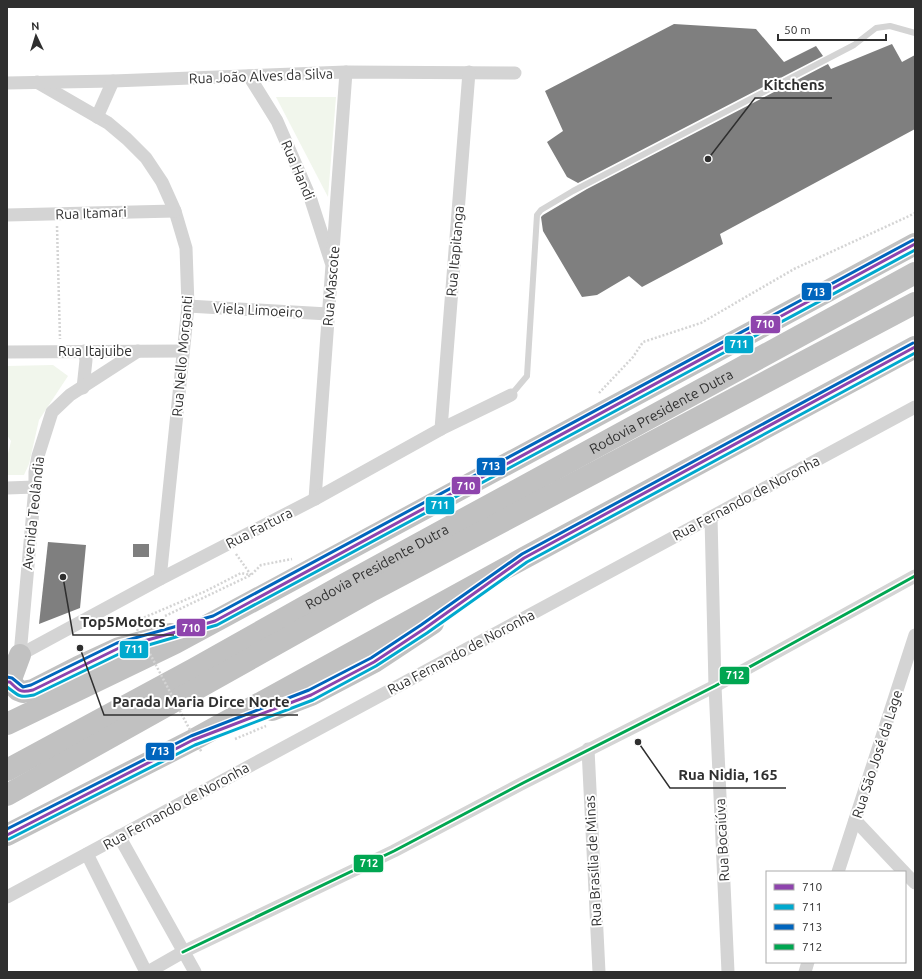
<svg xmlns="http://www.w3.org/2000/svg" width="922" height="979" viewBox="0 0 922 979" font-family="Ubuntu,sans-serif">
	<rect width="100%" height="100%" fill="#fff"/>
	<g fill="#f1f6ec">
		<path d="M276,97H336L328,197Z"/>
		<path d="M53,365L68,376L39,420L29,464L24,475H7V458L11,441L7,435V366Z"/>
	</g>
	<g fill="#7f7f7f">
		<path d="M674,24L756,29L784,62L816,46L823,56L578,183L567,177L547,142L563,131L545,91Z"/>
		<path d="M892,44L902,62L915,55V129L720,234L723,244L642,287L629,276L597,295L582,297L543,231L541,217L543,215L587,189L828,64L831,69Z"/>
		<path d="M48,542L86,545L80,608L39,624Z"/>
		<rect x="133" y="544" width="16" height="13"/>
	</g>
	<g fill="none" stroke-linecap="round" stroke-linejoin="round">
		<g stroke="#d4d4d4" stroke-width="2.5" stroke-dasharray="2 2" stroke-linecap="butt">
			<path d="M57,226L60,339"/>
			<path d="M599,393L633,357L643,342L701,323L794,269L907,217L915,213"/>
			<path d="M236,554L251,575"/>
			<path d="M165,616L251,575L261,565L292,559"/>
			<path d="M122,627L206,591L241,573L250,575"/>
			<path d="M235,739L266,726"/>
		</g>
		<path stroke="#d4d4d4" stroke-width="6" d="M511,395L527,376L537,215L541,210L573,191L854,45L876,28L890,26L915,33"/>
		<g stroke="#d4d4d4" stroke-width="13">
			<path d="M249,76L277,121L310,197L331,262"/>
			<path d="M37,82L108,123L127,139L146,158L162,182L175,211L186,248L188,306L160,579"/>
			<path d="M7,83L113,81L346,72L515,73"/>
			<path d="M97,117L113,81"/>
			<path d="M7,215L175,211"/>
			<path d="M188,306L328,314"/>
			<path d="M7,352L183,351"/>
			<path d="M83,388L86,360L84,351"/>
			<path d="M441,429L469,72"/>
			<path d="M7,488L35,487"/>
			<path d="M315,499L346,72"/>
			<path d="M711,517L715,686L728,972"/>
			<path d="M20,655L35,487V472L38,456L52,412L70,395L138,351"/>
			<path d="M14,658L160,579L315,499L441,429L511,395"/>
			<path d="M588,749L599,972"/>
			<path d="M855,820L904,872"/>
			<path d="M119,836L195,972"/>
			<path d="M87,854L146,972"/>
			<path d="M838,872L915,635"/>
			<path d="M905,873L915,883"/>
			<path d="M7,897L915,407"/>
			<path d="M148,972L183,952L394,851L523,783L715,686L915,576"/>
			<path d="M805,972L808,962"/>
		</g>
		<g stroke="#c1c1c1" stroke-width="22">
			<path d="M7,682H10L18,690L23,692L33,690L78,667L119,648L170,634"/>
			<path d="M10,682L20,655"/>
			<path d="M272,710L311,695L374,662L433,623"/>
			<path d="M7,724L175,643L915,244"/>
			<path id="s1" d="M7,770L194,669L343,585L915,273"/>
			<path d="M7,795L373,590L915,303"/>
			<path d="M7,835L193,740L524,558L915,347"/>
		</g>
		<path stroke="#d4d4d4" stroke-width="2.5" stroke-dasharray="2 2" stroke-linecap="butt" d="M137,629L202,753"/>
		<defs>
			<g id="bus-1">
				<path d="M7,682H10C19,691 20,693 33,690L119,648L215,621L915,244"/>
				<path d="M7,835L193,740L311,695L374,662L424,629L524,558L915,347"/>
			</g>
			<g id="bus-2">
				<path d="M7,687C20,696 17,698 34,695L121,653L217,625L915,250"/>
				<path d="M9,839L195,745L313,700L376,666L427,633L527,562L915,353"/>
			</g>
			<g id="bus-3">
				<path d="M7,677L12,678L23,687L31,685L117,643L213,616L913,240"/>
				<path d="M7,829L191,736L309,690L371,658L421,625L522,554L913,343"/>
			</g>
			<path id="bus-4" d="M183,952L394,851L523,783L715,686L915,576"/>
		</defs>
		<use href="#bus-1" stroke="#fff" stroke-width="6"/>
		<use href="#bus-2" stroke="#fff" stroke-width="6"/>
		<use href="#bus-3" stroke="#fff" stroke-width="6"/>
		<use href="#bus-4" stroke="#fff" stroke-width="6"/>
		<use href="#bus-1" stroke="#8e44ad" stroke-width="3"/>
		<use href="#bus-2" stroke="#00a9ce" stroke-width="3"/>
		<use href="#bus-3" stroke="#0065bd" stroke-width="3"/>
		<use href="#bus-4" stroke="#00a651" stroke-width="3"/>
	</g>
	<g text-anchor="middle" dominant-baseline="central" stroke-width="4" stroke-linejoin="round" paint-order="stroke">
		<g font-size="14" fill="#2f2f2f" stroke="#fff">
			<text transform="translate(261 76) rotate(-2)">Rua João Alves da Silva</text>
			<text transform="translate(298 170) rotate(67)">Rua Handi</text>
			<text transform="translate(91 213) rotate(-2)">Rua Itamari</text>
			<text transform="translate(455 251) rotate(-85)">Rua Itapitanga</text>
			<text transform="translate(331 286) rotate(-85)">Rua Mascote</text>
			<text transform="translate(258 310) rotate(3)">Viela Limoeiro</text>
			<text x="95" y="351">Rua Itajuibe</text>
			<text transform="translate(182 356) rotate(-85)">Rua Nello Morganti</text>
			<text stroke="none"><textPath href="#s1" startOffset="746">Rodovia Presidente Dutra</textPath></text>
			<text transform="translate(746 498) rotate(-28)">Rua Fernando de Noronha</text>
			<text transform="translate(33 513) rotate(-84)">Avenida Teolândia</text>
			<text transform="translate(259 528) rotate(-27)">Rua Fartura</text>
			<text stroke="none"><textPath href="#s1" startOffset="422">Rodovia Presidente Dutra</textPath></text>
			<text transform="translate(461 652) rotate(-28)">Rua Fernando de Noronha</text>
			<text transform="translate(877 754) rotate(-72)">Rua São José da Lage</text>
			<text transform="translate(176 806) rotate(-29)">Rua Fernando de Noronha</text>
			<text transform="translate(722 840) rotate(-93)">Rua Bocaiúva</text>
			<text transform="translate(593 861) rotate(-93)">Rua Brasília de Minas</text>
		</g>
	</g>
	<path fill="none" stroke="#2f2f2f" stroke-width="1.5" d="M708 159L755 98H832M63 577L73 635H174M80 648L104 715H298M638 742L670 788H786"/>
	<g fill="#2f2f2f" stroke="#fff" stroke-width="1.5">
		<circle cx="708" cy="159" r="4"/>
		<circle cx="63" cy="577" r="4"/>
		<circle cx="80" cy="648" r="4"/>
		<circle cx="638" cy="742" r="4"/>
	</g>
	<g font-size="15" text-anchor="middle" font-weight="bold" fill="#2f2f2f" stroke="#fff" stroke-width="4" stroke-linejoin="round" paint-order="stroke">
		<text x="794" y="90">Kitchens</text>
		<text x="123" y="627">Top5Motors</text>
		<text x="201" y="707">Parada Maria Dirce Norte</text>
		<text x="728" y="780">Rua Nidia, 165</text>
	</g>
	<g stroke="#fff" stroke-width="1.5">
		<rect x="801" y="282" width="31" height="19" rx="4" fill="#0065bd"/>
		<rect x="750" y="315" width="31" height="19" rx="4" fill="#8e44ad"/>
		<rect x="724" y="335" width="30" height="19" rx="4" fill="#00a9ce"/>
		<rect x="476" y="457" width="30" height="19" rx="4" fill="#0065bd"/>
		<rect x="451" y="476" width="30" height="19" rx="4" fill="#8e44ad"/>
		<rect x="425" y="496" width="30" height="19" rx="4" fill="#00a9ce"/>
		<rect x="176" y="618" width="30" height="19" rx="4" fill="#8e44ad"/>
		<rect x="119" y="640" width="30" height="19" rx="4" fill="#00a9ce"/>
		<rect x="719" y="666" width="31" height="19" rx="4" fill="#00a651"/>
		<rect x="145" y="742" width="30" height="19" rx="4" fill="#0065bd"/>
		<rect x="353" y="854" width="31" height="19" rx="4" fill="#00a651"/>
	</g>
	<g font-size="11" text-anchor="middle" font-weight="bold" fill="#fff">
		<text x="816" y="296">713</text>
		<text x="765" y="328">710</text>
		<text x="739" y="348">711</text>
		<text x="491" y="470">713</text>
		<text x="466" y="490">710</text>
		<text x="440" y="509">711</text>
		<text x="191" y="632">710</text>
		<text x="134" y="653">711</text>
		<text x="735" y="679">712</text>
		<text x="160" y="755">713</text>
		<text x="369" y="867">712</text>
	</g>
	<rect width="922" height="979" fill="none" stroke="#2f2f2f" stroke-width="16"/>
	<rect x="766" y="871" width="140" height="92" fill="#ffffff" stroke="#acacac"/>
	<rect x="774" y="884" width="20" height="6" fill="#8e44ad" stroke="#acacac"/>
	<text x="802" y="891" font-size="12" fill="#2f2f2f">710</text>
	<rect x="774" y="904" width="20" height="6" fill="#00a9ce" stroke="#acacac"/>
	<text x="802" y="911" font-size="12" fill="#2f2f2f">711</text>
	<rect x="774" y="924" width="20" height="6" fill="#0065bd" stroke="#acacac"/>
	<text x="802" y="931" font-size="12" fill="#2f2f2f">713</text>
	<rect x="774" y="944" width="20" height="6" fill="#00a651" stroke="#acacac"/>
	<text x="802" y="951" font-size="12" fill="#2f2f2f">712</text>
	<g transform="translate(36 36) rotate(356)" stroke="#ffffff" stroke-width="3" paint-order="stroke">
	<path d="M0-3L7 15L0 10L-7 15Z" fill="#2f2f2f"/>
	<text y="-6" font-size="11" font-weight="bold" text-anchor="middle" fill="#2f2f2f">N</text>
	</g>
	<path d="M778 34v6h108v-6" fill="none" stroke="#2f2f2f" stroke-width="2"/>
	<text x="784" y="34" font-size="12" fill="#2f2f2f" stroke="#ffffff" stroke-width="3" paint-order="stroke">50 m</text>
</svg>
